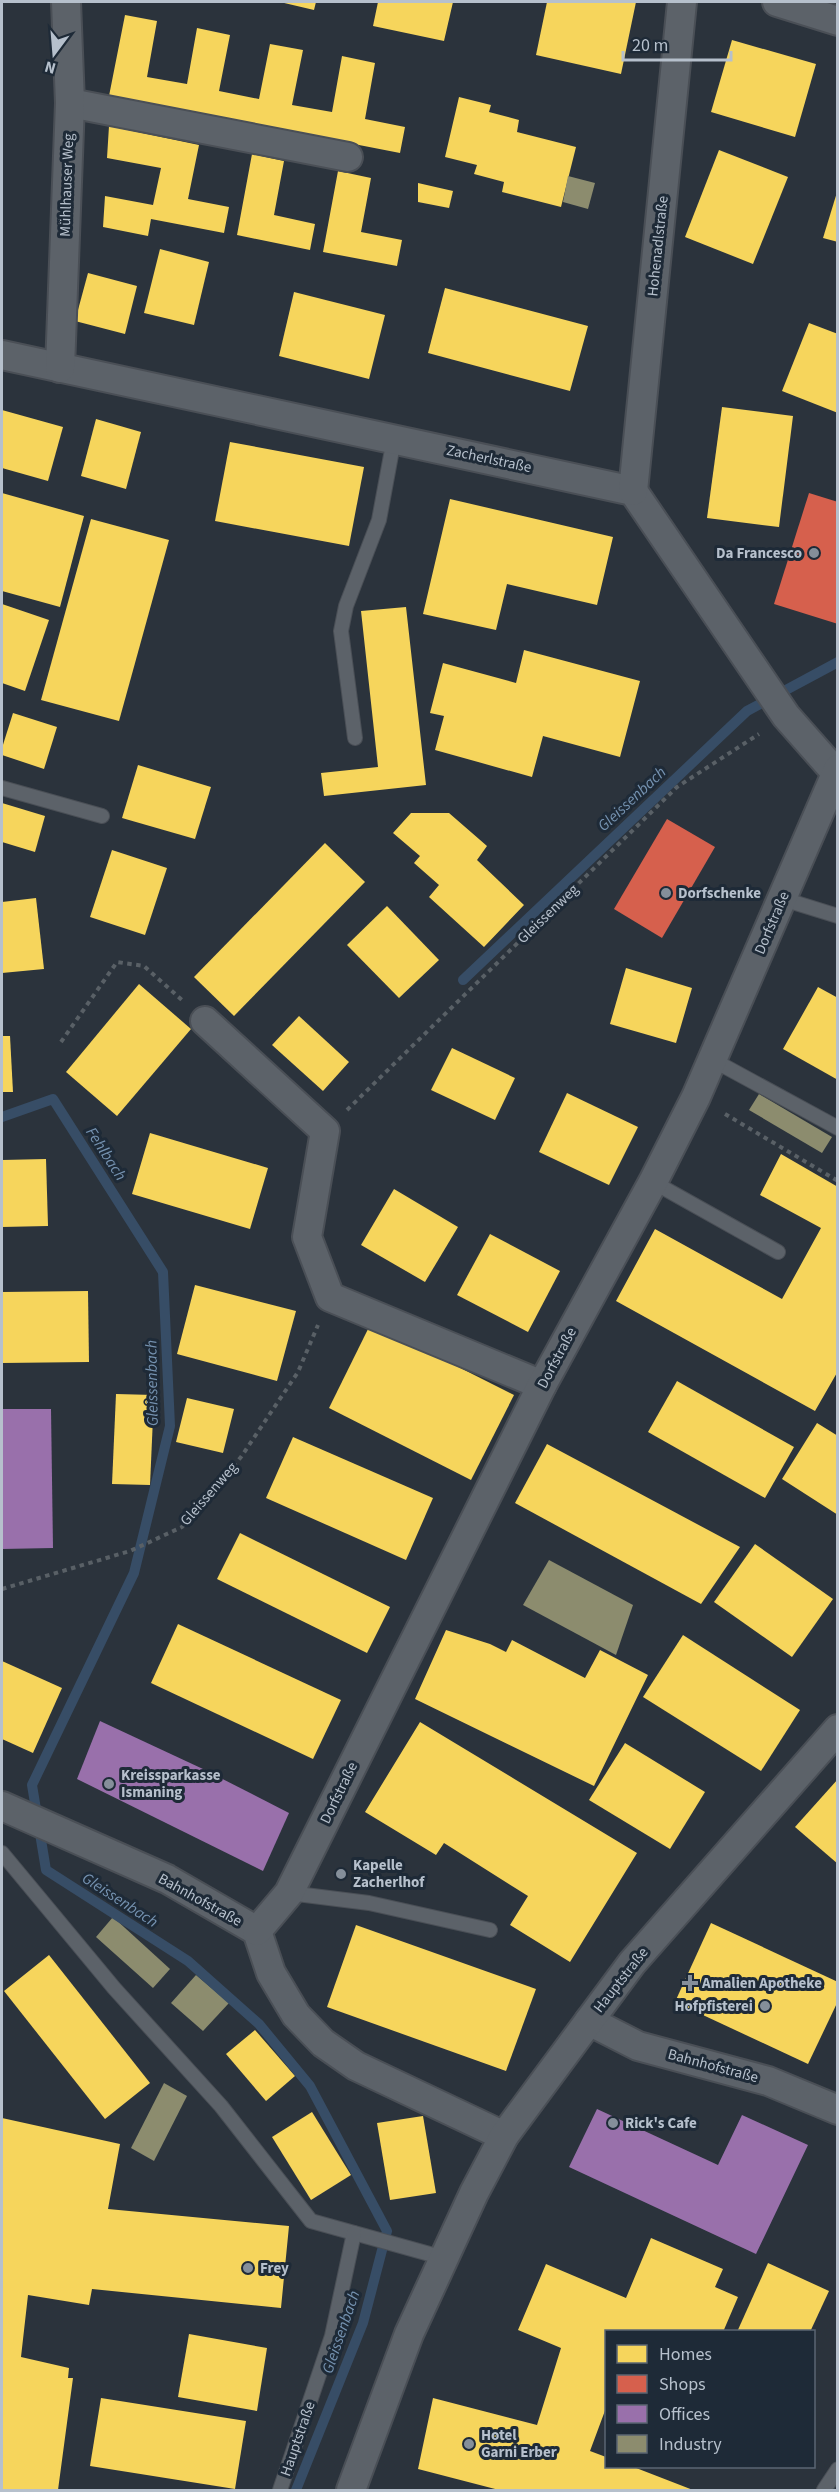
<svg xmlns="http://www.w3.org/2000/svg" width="839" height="2492" viewBox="0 0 839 2492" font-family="'Source Sans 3',sans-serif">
	<rect width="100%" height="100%" fill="#2b333c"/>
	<g fill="#f6d55c">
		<path d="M280,2H316L314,10Z"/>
		<path d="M378,2H453L444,41L373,26Z"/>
		<path d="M547,2H636L621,74L536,55Z"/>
		<path d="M125,15L157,21L147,77L187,84L197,28L230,35L219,91L259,99L270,44L303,50L292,105L332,112L342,56L375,63L365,119L405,127L400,153L109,96Z"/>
		<path d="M732,40L816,64L795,137L711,112Z"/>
		<path d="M459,97L491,105L489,112L519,120L517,132L576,147L561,207L502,192L504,182L474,174L477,165L445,157Z"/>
		<path d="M109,126L199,145L188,199L229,207L224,233L151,219L148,236L103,227L105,196L153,205L161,168L107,158Z"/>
		<path d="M719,150L788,177L753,264L685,237Z"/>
		<path d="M252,154L284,161L274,215L315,224L310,250L237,235Z"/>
		<path d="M338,171L371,178L361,232L402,240L397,266L323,252Z"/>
		<path d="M418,183L453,191L449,208L418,202Z"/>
		<path d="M838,189V242L823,238Z"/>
		<path d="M160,249L209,262L194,325L144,313Z"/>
		<path d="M88,273L137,286L125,334L75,321Z"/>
		<path d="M445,288L588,326L570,391L428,353Z"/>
		<path d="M294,292L385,315L369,379L279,356Z"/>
		<path d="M809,323L838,334V413L782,391Z"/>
		<path d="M722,407L793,416L779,527L707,518Z"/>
		<path d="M2,410L63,427L48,481L2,468Z"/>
		<path d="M96,419L141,432L126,489L81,476Z"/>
		<path d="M230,442L364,467L349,546L215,521Z"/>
		<path d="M2,493L84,516L60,607L2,591Z"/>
		<path d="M450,499L613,537L597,605L507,584L496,630L423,614Z"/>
		<path d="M91,519L169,540L119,721L41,700Z"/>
		<path d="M2,604L49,620L25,691L2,683Z"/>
		<path d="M406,607L426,785L324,796L321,773L378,767L361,611Z"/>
		<path d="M524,650L640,681L620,757L543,736L532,777L435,750L444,716L430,713L443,663L516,683Z"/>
		<path d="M13,713L57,727L44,769L2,755V748Z"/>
		<path d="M138,765L211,787L195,839L122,818Z"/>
		<path d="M2,803L45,816L35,852L2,842Z"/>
		<path d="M411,813H449L487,846L477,860L524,905L484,947L429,897L439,885L414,863L420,856L393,833Z"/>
		<path d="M325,843L365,882L234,1016L194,977Z"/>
		<path d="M112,850L167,868L145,935L90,917Z"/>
		<path d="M36,898L44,969L2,973V902Z"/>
		<path d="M387,906L439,960L399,998L347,945Z"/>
		<path d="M626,968L692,988L676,1043L610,1024Z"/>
		<path d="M139,984L191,1029L117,1116L66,1072Z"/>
		<path d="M818,987L838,998V1080L783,1049Z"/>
		<path d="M299,1016L349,1062L323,1091L272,1045Z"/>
		<path d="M2,1036H10L13,1092H2Z"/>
		<path d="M452,1048L515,1078L495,1120L431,1090Z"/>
		<path d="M567,1093L638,1127L609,1185L539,1152Z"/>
		<path d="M150,1133L268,1168L250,1229L132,1194Z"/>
		<path d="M781,1154L838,1187V1371L815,1411L616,1301L655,1229L782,1299L821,1228L760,1195Z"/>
		<path d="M46,1159L48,1226L2,1227V1160Z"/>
		<path d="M394,1189L458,1227L425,1282L361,1245Z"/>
		<path d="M490,1234L560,1271L528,1332L457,1295Z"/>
		<path d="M195,1285L296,1311L277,1381L177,1354Z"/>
		<path d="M88,1291L89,1362L2,1363V1292Z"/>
		<path d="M371,1323L514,1395L471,1480L329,1408Z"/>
		<path d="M677,1381L794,1447L765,1498L648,1432Z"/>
		<path d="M116,1394L154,1395L150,1485L112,1484Z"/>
		<path d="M187,1398L234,1409L223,1453L176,1442Z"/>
		<path d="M817,1423L838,1436V1515L782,1479Z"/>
		<path d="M293,1437L433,1498L406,1560L266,1498Z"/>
		<path d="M547,1444L740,1547L701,1604L515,1503Z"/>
		<path d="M240,1533L390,1607L367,1653L217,1579Z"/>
		<path d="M755,1544L833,1599L792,1657L714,1602Z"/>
		<path d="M178,1624L341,1700L313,1759L151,1683Z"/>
		<path d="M446,1630L490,1644L506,1652L512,1640L585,1678L600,1650L648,1675L594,1786L415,1699Z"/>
		<path d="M683,1635L800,1710L761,1771L643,1697Z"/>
		<path d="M2,1661L62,1688L33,1753L2,1739Z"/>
		<path d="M420,1722L637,1853L570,1962L510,1925L528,1896L444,1843L436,1855L365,1812Z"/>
		<path d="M625,1743L705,1792L670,1849L589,1800Z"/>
		<path d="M838,1779V1864L795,1827Z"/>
		<path d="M711,1923L838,1982V2001L808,2064L675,2002Z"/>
		<path d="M356,1925L536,1989L506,2071L327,2007Z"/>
		<path d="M49,1955L150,2083L105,2119L4,1991Z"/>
		<path d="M255,2030L295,2076L266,2101L226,2054Z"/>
		<path d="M312,2112L351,2175L311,2200L272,2137Z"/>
		<path d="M423,2116L436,2193L390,2200L377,2123Z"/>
		<path d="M2,2118L120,2144L108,2209L289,2226L281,2308L92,2289L89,2305L28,2295L21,2357L69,2368L68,2378H73L58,2490H2Z"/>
		<path d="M651,2238L723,2269L715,2287L738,2297L723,2332H606V2408L590,2451L606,2457V2466H631L693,2490H499L418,2469L433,2398L537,2425L561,2348L518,2330L546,2264L626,2298Z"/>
		<path d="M768,2263L829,2291L810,2332H737Z"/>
		<path d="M189,2334L267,2348L257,2411L178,2397Z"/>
		<path d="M101,2398L246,2421L235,2489L90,2466Z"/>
	</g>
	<g fill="#d6604d">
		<path d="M809,493L838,502V624L774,604Z"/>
		<path d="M667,819L715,847L662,938L614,909Z"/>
	</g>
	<g fill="#9970ab">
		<path d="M2,1409H51L53,1548L2,1549Z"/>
		<path d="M100,1721L203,1769L289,1813L263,1871L77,1779Z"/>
		<path d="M597,2109L718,2165L742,2115L808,2145L756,2254L569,2167Z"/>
	</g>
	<g fill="#8c8c6e">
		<path d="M568,176L595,183L588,209L563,202Z"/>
		<path d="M759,1094L832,1137L822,1153L749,1110Z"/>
		<path d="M549,1560L633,1605L616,1655L523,1605Z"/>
		<path d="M113,1917L170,1969L153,1988L96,1937Z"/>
		<path d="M196,1975L229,2003L203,2031L171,2003Z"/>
		<path d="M164,2083L187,2096L154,2161L131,2148Z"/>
	</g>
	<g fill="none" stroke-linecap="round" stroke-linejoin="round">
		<g stroke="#374d66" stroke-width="10">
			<path d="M463,980L747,711L838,662"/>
			<path d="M2,1117L53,1099L163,1272L170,1426L134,1573L32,1785L46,1870L188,1961L259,2024L310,2086L387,2231L363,2323L296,2490"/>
		</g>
		<defs>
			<g id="lane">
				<path d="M355,738L341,631L346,606L379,520L394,439"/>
				<path d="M2,788L102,816"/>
				<path d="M783,899L838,916"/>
				<path d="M713,1060L838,1128"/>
				<path d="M653,1182L778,1252"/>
				<path d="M2,1853L114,1988L221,2106L311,2221L444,2258"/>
				<path d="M289,1893L369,1903L490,1930"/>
				<path d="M280,2490L332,2336L354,2233"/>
				<path d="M824,2490L838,2469"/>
			</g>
			<g id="street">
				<path d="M777,2L838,21"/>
				<path d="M70,103L348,157"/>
				<path d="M2,355L633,491L786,716L838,775"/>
				<path d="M60,368L70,103L66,2"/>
				<path d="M633,491L682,2"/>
				<path d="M205,1021L325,1131L307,1237L330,1297L542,1385"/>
				<path d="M2,1806L167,1879L257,1931L271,1973L296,2015L323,2043L356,2066L504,2136"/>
				<path d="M257,1931L289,1893L542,1385L653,1182L696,1097L838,769"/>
				<path d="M589,2021L638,2046L768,2081L838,2110"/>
				<path d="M351,2490L409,2334L474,2193L504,2136L632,1963L838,1729"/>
			</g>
		</defs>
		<use href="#lane" stroke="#4a4f56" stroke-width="16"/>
		<use href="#street" stroke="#4a4f56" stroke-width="32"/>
		<g stroke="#596066" stroke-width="4" stroke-dasharray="4.5 4.5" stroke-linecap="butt">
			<path d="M61,1042L117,962L144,966L182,1000"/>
			<path d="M347,1110L677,787L759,734"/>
			<path d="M725,1114L838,1181"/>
			<path d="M2,1589L130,1551L182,1527L241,1457L298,1372L318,1325"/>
		</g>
		<use href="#lane" stroke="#5c6269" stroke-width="14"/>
		<use href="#street" stroke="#5c6269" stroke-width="28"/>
	</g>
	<g fill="#858f9a" stroke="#1e2a37" stroke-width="2">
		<circle cx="814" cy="553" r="6"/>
		<circle cx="666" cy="893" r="6"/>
		<circle cx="109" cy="1784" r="6"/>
		<circle cx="341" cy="1874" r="6"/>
		<path d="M687 1974h6v6h6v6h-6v6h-6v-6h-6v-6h6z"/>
		<circle cx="765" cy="2006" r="6"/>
		<circle cx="613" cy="2123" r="6"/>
		<circle cx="248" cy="2268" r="6"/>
		<circle cx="469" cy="2444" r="6"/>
	</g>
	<g text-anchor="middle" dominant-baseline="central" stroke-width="6" stroke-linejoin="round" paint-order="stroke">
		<g font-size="15" fill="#b6c0cc" stroke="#1e2a37">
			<text transform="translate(67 185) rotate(-88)">Mühlhauser Weg</text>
			<text transform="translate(658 246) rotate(-84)">Hohenadlstraße</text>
			<text transform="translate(489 459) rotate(12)">Zacherlstraße</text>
			<text transform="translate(548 914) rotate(-44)">Gleissenweg</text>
			<text transform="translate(772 923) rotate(-67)">Dorfstraße</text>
			<text transform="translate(557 1358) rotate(-62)">Dorfstraße</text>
			<text transform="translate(209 1494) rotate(-49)">Gleissenweg</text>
			<text transform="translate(339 1793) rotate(-64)">Dorfstraße</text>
			<text transform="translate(200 1900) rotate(29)">Bahnhofstraße</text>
			<text transform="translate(621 1980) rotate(-52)">Hauptstraße</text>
			<text transform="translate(713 2066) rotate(15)">Bahnhofstraße</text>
			<text transform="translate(298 2439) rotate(-71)">Hauptstraße</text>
		</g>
		<g font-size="15" font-weight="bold" fill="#b6c0cc" stroke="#1e2a37" text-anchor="start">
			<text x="802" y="553" text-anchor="end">Da Francesco</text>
			<text x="678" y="893">Dorfschenke</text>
			<text x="121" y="1775">Kreissparkasse<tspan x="121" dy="17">Ismaning</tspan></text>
			<text x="353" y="1865">Kapelle<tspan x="353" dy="17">Zacherlhof</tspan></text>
			<text x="702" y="1983">Amalien Apotheke</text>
			<text x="753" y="2006" text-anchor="end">Hofpfisterei</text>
			<text x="625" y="2123">Rick's Cafe</text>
			<text x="260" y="2268">Frey</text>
			<text x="481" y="2435">Hotel<tspan x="481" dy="17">Garni Erber</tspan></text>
		</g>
		<g font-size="16" font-style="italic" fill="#7592b0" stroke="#1e2a37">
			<text transform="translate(632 799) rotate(-43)">Gleissenbach</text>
			<text transform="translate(106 1154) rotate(57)">Fehlbach</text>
			<text transform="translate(152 1383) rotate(-91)">Gleissenbach</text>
			<text transform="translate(120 1900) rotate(33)">Gleissenbach</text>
			<text transform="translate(341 2332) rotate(-71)">Gleissenbach</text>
		</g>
	</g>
	<rect width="839" height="2492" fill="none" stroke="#b6c0cc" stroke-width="6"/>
	<rect x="605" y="2330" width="210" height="138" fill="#1e2a37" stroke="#5b6673" stroke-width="1.5"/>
	<rect x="617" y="2345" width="30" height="18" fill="#f6d55c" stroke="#5b6673" stroke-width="1.5"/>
	<text x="659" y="2360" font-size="18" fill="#b6c0cc">Homes</text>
	<rect x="617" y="2375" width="30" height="18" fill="#d6604d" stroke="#5b6673" stroke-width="1.5"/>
	<text x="659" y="2390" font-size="18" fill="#b6c0cc">Shops</text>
	<rect x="617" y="2405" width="30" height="18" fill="#9970ab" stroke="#5b6673" stroke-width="1.5"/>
	<text x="659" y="2420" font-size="18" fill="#b6c0cc">Offices</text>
	<rect x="617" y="2435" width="30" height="18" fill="#8c8c6e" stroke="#5b6673" stroke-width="1.5"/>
	<text x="659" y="2450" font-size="18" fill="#b6c0cc">Industry</text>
	<g transform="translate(54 54) rotate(196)" stroke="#1e2a37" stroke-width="4.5" paint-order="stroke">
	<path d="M0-4.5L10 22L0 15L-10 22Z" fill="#b6c0cc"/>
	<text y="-9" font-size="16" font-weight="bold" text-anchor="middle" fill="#b6c0cc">N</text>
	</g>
	<path d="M623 51v9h108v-9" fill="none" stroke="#b6c0cc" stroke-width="3"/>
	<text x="632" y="51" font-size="18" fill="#b6c0cc" stroke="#1e2a37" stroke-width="4.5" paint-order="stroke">20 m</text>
</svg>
